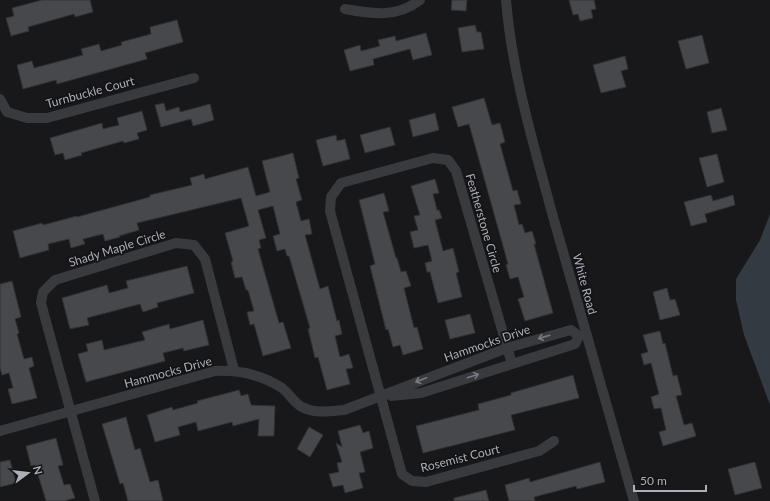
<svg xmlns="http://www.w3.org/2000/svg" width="770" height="501" viewBox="0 0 770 501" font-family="Lato,sans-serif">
	<rect width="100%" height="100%" fill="#18181a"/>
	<path fill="#333a41" d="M770,214V405L744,335L736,300V279L760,240Z"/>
	<g fill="#47484c" stroke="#323235">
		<path d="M42,0H90L93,12L75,17L74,14L28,27L29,31L11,36L6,18L14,16L12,8Z"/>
		<path d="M452,0H467L466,11L451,10Z"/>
		<path d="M569,0H594L596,9L591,10L593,18L580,21L578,14L573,15Z"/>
		<path d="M177,20L183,42L145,53L147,59L57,84L56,80L23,89L17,65L32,61L34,68L83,55L81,49L99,44L101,51L122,45L121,42L151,34L150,27Z"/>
		<path d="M475,25L477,32H481L484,49L462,52L458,28Z"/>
		<path d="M426,33L432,55L413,60L410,49L373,59L374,65L350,71L344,50L360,45L361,51L380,46L378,40L395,36L396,41Z"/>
		<path d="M702,35L709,63L686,69L678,41Z"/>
		<path d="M625,56L628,69L621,71L626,87L601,93L593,65Z"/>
		<path d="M484,98L492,125L500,123L505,142L500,144L513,191L517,190L521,204L514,205L519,225L522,224L525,233L532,231L536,244H534L553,313L525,321L518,299L524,297L518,277L510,279L506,265L508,264L469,124L458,127L452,107Z"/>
		<path d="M164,103L166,111L179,107L180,112L210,104L214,120L193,126L191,119L161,127L155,105Z"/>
		<path d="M721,108L727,130L712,133L707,112Z"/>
		<path d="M142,111L147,130L137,133L139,139L124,143L123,141L81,153L82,155L65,160L63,153L55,155L50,138L102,123L103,129L119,125L117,118Z"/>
		<path d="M435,113L439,130L413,137L409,120Z"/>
		<path d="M390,127L395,145L365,153L360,135Z"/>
		<path d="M336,135L337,141L345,139L350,159L323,166L316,140Z"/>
		<path d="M293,153L299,178L296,179L302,200L296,202L301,221L309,219L312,234L305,235L320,289L328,286L337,321L339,320L342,334L335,336L340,357L349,354L353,368L346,369L350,384L327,390L318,357L315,358L308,329L310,328L289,256H287L285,249L277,251L273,236L280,234L273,206L258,210L266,238L259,240L261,248L258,249L279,323L283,322L291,348L263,356L254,324L250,325L247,312L254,311L248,290H246L242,277L235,278L231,262L233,261L225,233L249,226L241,198L137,223L139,230L119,236L120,237L105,241L103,234L83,239L85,244L71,248L69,239L48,244L49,250L20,258L13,231L42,223L43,225L77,216V217L150,197V195L192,185L190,178L204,174L205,179L248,167L256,196L270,192L262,161Z"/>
		<path d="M717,154L724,182L707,187L699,158Z"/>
		<path d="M435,179L439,193L433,194L437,210H439L442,218L435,220L443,251L453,248L459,272L456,273L462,297L438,303L430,272H427L425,263L432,261L428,245L414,248L410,232L418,230L414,216L420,215L411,186Z"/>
		<path d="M384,193L389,211L383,212L396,258H397L401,272L406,271L411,286L404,288L414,328L417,327L423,349L403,355L400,345L393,347L388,329L386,330L370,266L375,264L359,200Z"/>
		<path d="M711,195L713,201L733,195L735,205L705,214L707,222L691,226L684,202Z"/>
		<path d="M187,266L194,293L157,303L158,307L143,312L140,304L87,318L89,325L70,329L62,298L107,285L109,293L128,288L126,281Z"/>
		<path d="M12,281L21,317L15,319L19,333L17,334L24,359L32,357L34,366L29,368L37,398L12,404L8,389L13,388L9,373L2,375L0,368V284Z"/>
		<path d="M667,288L670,300L675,299L680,315L660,320L653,292Z"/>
		<path d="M470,314L475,333L450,339L445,320Z"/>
		<path d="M203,320L209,345L184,351L183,348L163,353L165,361L86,382L78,354L88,351L86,344L102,340L104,350L145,340L142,332L169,324L170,329Z"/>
		<path d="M660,331L663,344L665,343L673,376L677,375L682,395L676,396L684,425L692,423L696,436L663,446L659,432L666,430L661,408L654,409L651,397L659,394L651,363L644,365L641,354L648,352L643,335Z"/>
		<path d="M573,375L579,398L511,415L515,430L423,453L416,426L479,410L478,404L511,395V393Z"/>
		<path d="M239,390L241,396L248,394L251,405L275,406L274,436H258L259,419L233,426L232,422L198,431L196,422L178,427L180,435L155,442L147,415L172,407L173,410L198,403L197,401Z"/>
		<path d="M126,417L135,450L140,448L150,482L158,480L163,501H128L123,483L120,484L102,424Z"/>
		<path d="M360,425L363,433L369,431L373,448L360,452L365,472L359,473L363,488L345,493L343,485L333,487L329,474L339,472L337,463L342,462L336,443L342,447L338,431Z"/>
		<path d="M309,427L323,435L310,457L297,449Z"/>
		<path d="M56,438L63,465L58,466L64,485L70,484L75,498L64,501H46L35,465L31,466L26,446Z"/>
		<path d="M10,460L16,483L0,487V462Z"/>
		<path d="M600,462L605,482L577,489L576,486L534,497L535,501H509L505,485L529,478L530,482Z"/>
		<path d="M755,462L762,488L735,495L728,469Z"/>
		<path d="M486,490L489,501H454V498Z"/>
	</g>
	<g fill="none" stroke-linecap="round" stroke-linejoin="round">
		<g stroke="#393a3e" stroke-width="10">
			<path d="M506,0C512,73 533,142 552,213C579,309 606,405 634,501"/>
			<path d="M345,9C372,14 397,18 420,0"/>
			<path d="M0,99L7,112L27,118H47L194,78"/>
			<path d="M512,364L456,171L448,160L433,158L341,183L331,197L330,211L402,474L412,481L426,482L539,451L554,441"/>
			<path d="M391,396L421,393L575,344L579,336"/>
			<path d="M0,431L215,371C239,370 261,374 282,388C289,393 294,403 302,407C315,414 331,411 344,410L507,348L571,330L579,336"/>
			<path d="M95,501L41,303L43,292L55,280L176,243L194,245L205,259L234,370"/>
		</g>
	</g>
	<defs><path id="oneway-shaft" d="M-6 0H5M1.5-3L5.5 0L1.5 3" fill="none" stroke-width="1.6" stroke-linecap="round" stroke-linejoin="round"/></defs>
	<g stroke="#787a81">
		<use href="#oneway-shaft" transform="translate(544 337) rotate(164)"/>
		<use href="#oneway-shaft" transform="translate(473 376) rotate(-18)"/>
		<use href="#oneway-shaft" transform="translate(421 380) rotate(159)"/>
	</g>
	<g text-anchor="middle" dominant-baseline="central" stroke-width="3.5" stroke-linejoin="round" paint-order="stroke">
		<g font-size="12" fill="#acafb8" stroke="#131315">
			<text transform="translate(90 92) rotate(-15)">Turnbuckle Court</text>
			<text transform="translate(484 223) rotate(74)">Featherstone Circle</text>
			<text transform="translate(117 248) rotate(-17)">Shady Maple Circle</text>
			<text transform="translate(585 284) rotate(75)">White Road</text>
			<text transform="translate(487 343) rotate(-19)">Hammocks Drive</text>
			<text transform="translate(168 372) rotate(-15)">Hammocks Drive</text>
			<text transform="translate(460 458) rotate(-14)">Rosemist Court</text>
		</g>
	</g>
	<g transform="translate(28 473) rotate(75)" stroke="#131315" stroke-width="3" paint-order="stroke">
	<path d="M0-3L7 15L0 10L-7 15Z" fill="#acafb8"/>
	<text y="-6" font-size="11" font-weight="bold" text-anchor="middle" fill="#acafb8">N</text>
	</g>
	<path d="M634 485v6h72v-6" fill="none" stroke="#acafb8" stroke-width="2"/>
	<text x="640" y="485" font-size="12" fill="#acafb8" stroke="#131315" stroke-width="3" paint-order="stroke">50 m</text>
</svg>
